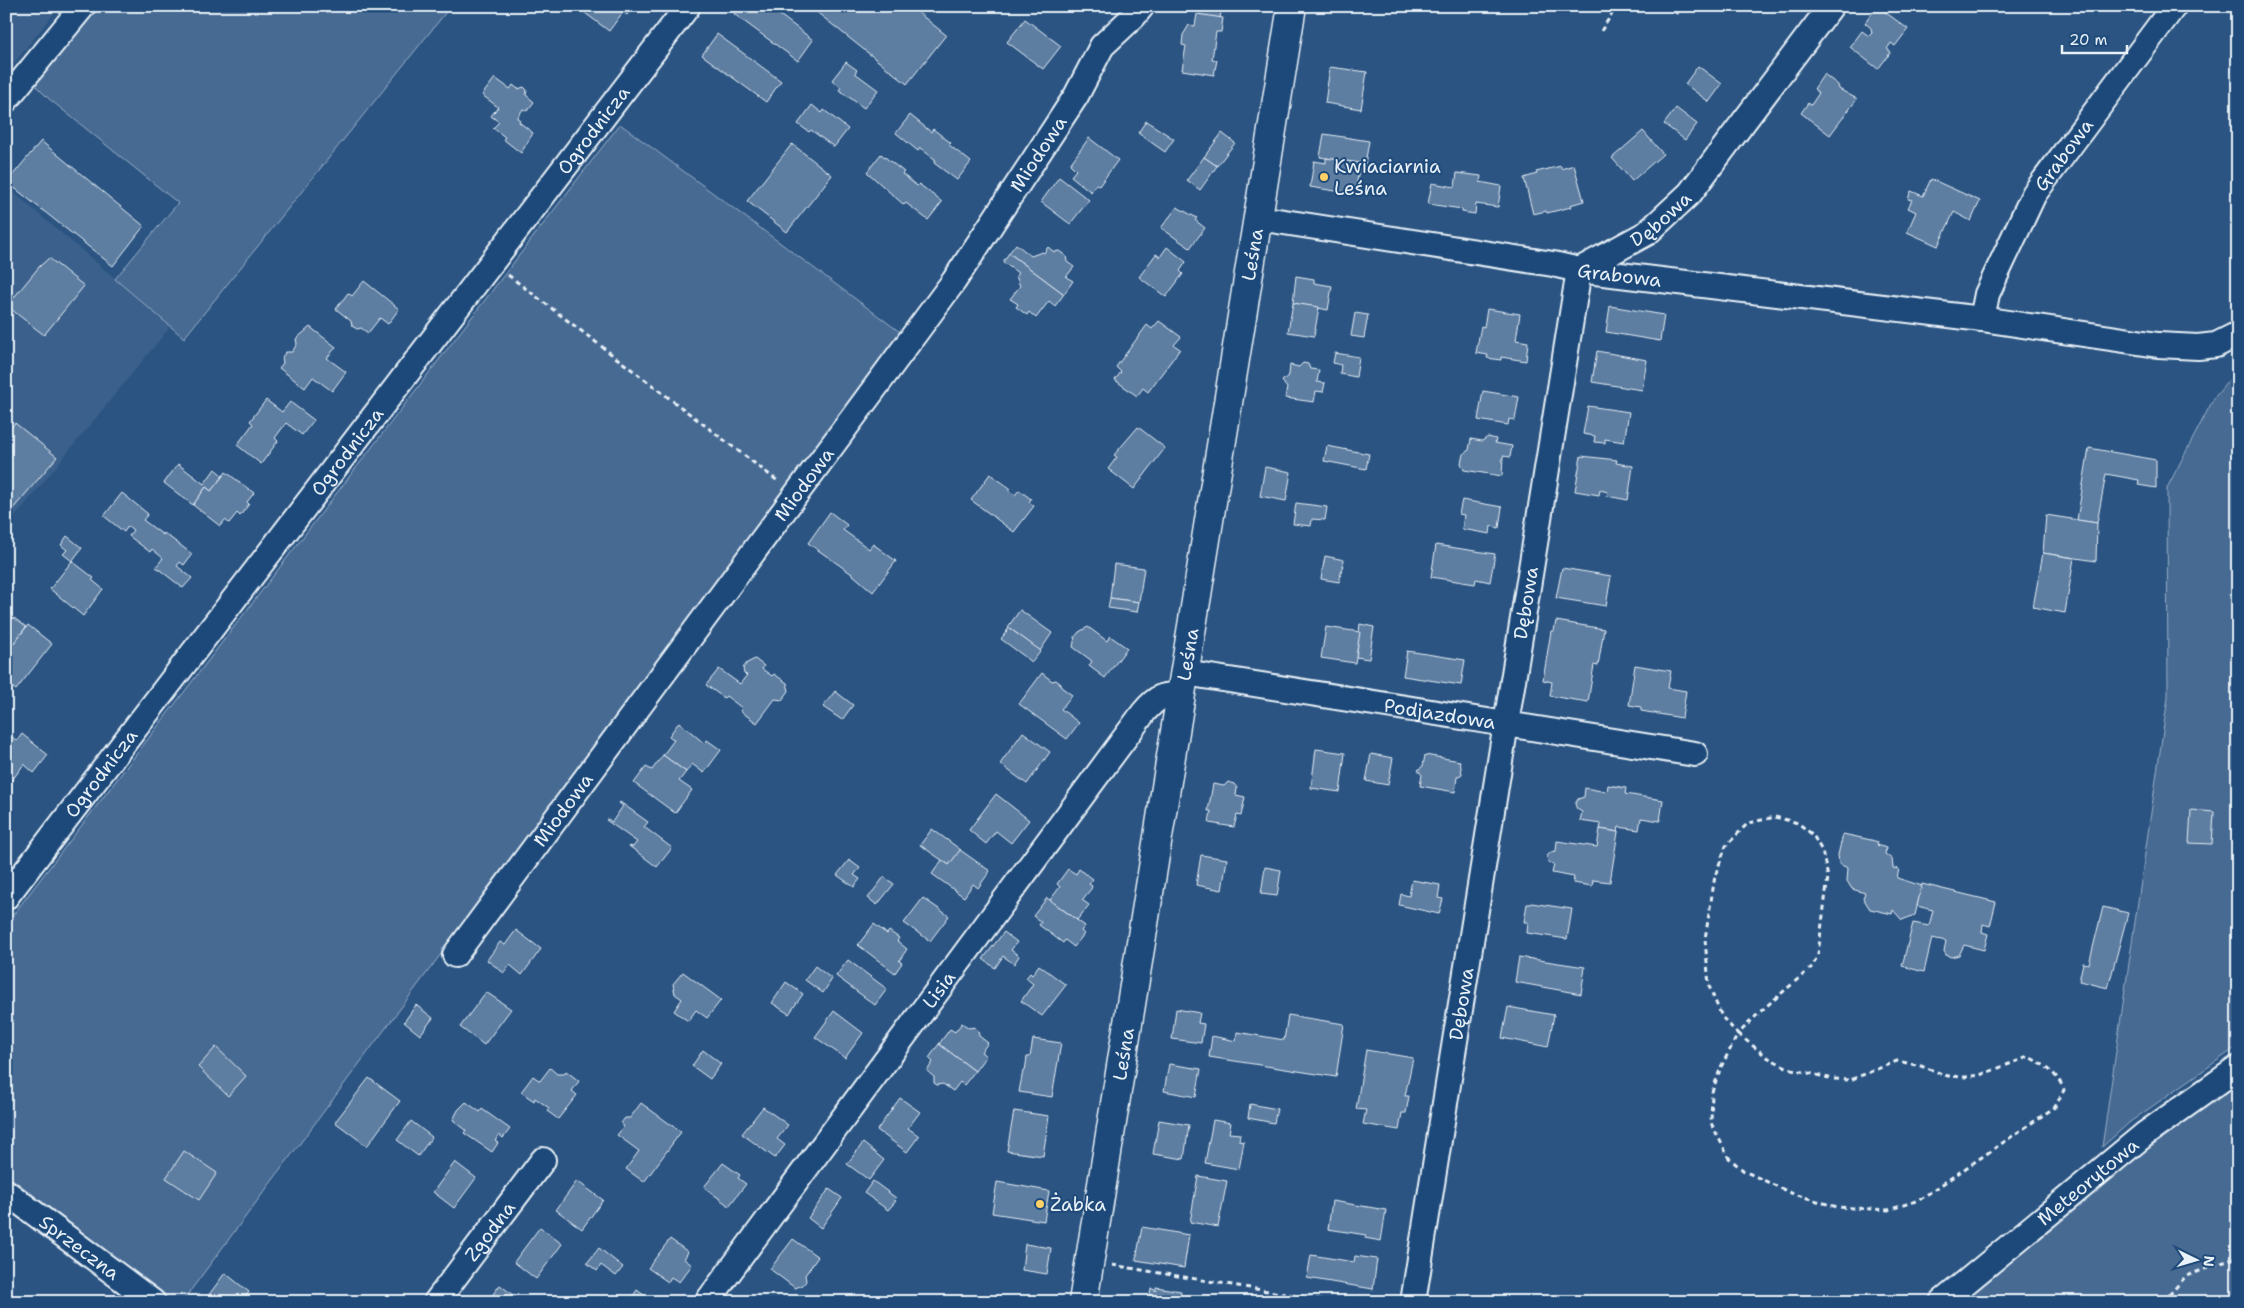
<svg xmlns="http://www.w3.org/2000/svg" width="2244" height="1308" viewBox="0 0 2244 1308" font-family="'Shantell Sans',sans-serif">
	<rect width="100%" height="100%" fill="#2b5482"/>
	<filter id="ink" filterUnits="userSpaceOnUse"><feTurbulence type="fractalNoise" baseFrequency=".02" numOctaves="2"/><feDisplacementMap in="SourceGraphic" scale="10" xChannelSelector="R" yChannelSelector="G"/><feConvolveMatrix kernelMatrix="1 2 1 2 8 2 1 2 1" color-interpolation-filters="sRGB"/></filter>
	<g filter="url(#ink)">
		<g fill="#3a608b">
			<path d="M6,6H60L6,73Z"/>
			<path d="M6,186L171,326L6,528Z"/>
		</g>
		<g fill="#476b93" stroke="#98aec6">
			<path d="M94,6H451L184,338L115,279L178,203L48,98L35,85L41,70Z"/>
			<path d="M620,124L904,335L784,493L182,1302H173L6,1174V924Z"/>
			<path d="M2238,369V1046L2130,1122L2102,1147L2168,697L2167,488L2214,398Z"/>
			<path d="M2238,1083V1302H1954L2097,1187Z"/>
		</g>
		<g fill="#5d7da1" stroke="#e8f1f8">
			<path d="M591,6H633L627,15L623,12L609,31L585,13Z"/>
			<path d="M740,6H768L813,40L798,61L734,14Z"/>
			<path d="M809,6H910L946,35L907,84Z"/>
			<path d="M1201,6H1222L1220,18L1200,15Z"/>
			<path d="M1877,6L1908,29L1895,46L1891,43L1887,49L1891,52L1878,69L1850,47L1862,31L1869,36L1872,33L1871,28L1865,23Z"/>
			<path d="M1197,14L1223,18L1221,32H1216L1212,59L1217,60L1214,75L1182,70L1186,46L1182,45L1183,35L1189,25L1195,26Z"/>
			<path d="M1025,19L1061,46L1043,69L1007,42Z"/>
			<path d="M717,34L781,81L766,102L702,55Z"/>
			<path d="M846,62L857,70L855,73L878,90L864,108L839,90L841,87L832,80Z"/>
			<path d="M1698,66L1722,84L1709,102L1685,84Z"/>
			<path d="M1330,67L1367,72L1361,109L1325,103Z"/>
			<path d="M1824,74L1838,85L1839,89L1857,99L1830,135L1801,113L1808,103L1811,105L1819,93L1814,89Z"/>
			<path d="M495,78L510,89L513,85L518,89L524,87L527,90L526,95L534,102L527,111L523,109L517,118L520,120L519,122L533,133L521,153L503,139L505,137L493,128L499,122L491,116L498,107L482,95Z"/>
			<path d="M812,105L822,113L824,110L848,129L834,147L811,130L809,132L798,124Z"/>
			<path d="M1676,108L1697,124L1685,140L1664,124Z"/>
			<path d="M910,115L931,132L933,129L951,143L949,145L971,162L957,180L934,163L936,160L920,148L918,151L896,133Z"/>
			<path d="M1146,121L1174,139L1165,152L1138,133Z"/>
			<path d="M1643,131L1663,154L1632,181L1612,158Z"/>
			<path d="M1222,133L1235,143L1217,166L1204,157Z"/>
			<path d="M1324,134L1369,141L1365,164L1320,157Z"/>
			<path d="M1089,138L1118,160L1099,186L1096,184L1091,192L1071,176L1076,170L1070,164Z"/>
			<path d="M41,141L144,226L113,266L7,182Z"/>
			<path d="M792,144L832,175L787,232L747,201Z"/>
			<path d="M881,154L904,172L902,174L917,186L919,184L942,202L928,220L906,203L904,205L867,172Z"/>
			<path d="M1204,157L1217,166L1200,190L1187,180Z"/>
			<path d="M1326,158L1360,163L1355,194L1310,187L1314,161L1326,163Z"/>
			<path d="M1574,165L1584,201L1570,205L1571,207L1547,213L1546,211L1533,214L1524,178L1537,174L1536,172L1561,166V169Z"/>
			<path d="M1457,173L1481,176L1480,182L1501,186L1498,207L1476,204L1475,214L1462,212V209L1428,204L1432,183L1455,187Z"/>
			<path d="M1059,177L1089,200L1070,224L1041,202Z"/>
			<path d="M1931,179L1980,201L1971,221L1954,212L1938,246L1907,232L1916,212L1908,208L1912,200L1908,199L1911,191L1923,196Z"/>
			<path d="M1177,207L1197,218L1195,220L1205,228L1190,248L1161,228Z"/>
			<path d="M1016,244L1031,256L1042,252L1044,253L1048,247L1054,252L1059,251L1066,256L1067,262L1074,267L1066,277L1073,281L1064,294L1009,253Z"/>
			<path d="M1167,247L1186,262L1180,271L1183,274L1166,297L1139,277L1156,254L1160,257Z"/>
			<path d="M1009,253L1064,294L1055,306L1049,301L1036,318L1029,312L1027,315L1016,307L1018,304L1010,299L1020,286L1016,276L1018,273L1003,262Z"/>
			<path d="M49,258L84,286L44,335L7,306L39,267Z"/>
			<path d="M1296,276L1314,279V283L1332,286L1328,310L1293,303Z"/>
			<path d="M364,281L399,309L388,324L380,318L368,333L361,328L357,329L352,326L351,321L336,309L348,293L352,296Z"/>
			<path d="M1293,303L1319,307L1314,336L1288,332Z"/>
			<path d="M1610,306L1664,315L1660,341L1606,332Z"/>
			<path d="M1487,309L1520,314L1516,340L1528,342L1526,361L1501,357V360L1487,358L1488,355L1476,353L1481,326L1484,327Z"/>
			<path d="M1355,313L1368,315L1364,338L1351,336Z"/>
			<path d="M1159,321L1181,337L1174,345L1180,349L1148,392L1143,388L1137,396L1115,380L1121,372L1116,367L1147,325L1152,329Z"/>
			<path d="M310,327L336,347L327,358L346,372L332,391L313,377L305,388L279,368L283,363L282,357L286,352H292L297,344L296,339Z"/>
			<path d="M1597,351L1647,360L1642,390L1592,382Z"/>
			<path d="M1335,353L1359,357L1356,377L1340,374L1341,365L1333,363Z"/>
			<path d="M1303,363L1308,364L1310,369L1319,370L1317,382L1325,383L1323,392L1316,391L1314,402L1285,398L1287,388L1282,381L1289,375L1290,365L1299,367Z"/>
			<path d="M1483,391L1519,397L1515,420L1509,419L1508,425L1478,420Z"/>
			<path d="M266,400L282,412L290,402L314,420L302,435L286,423L275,438L278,441L261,464L237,445L253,424L250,421Z"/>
			<path d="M1588,406L1629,412L1624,442L1605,439V443L1594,442L1595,436L1583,434Z"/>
			<path d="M15,423L57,457L6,517V433Z"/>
			<path d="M1138,427L1165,448L1134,489L1108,469L1117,457L1114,455Z"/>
			<path d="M1488,437L1496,439L1495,443L1512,446L1510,457L1503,456L1502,476L1464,470L1461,463L1463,454L1469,450L1471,439L1482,441Z"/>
			<path d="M1327,446L1369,454L1366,469L1324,461Z"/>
			<path d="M2089,448L2156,460V488L2138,485L2139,480L2106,474L2097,523L2077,520Z"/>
			<path d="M1581,456L1617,460L1616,463L1633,466L1628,500L1607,496L1608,492L1600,490L1599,495L1575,491Z"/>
			<path d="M178,464L204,484L215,469L223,476L211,491L206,487L193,505L164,483Z"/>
			<path d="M1265,467L1291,472L1286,501L1260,496Z"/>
			<path d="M226,472L254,493L247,502L249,504L240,516L237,513L229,523L225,520L220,526L193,505L206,487L211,491Z"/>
			<path d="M990,474L1010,488L1008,490L1015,495L1019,490L1031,499L1029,502L1034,506L1014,532L971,500Z"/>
			<path d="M122,493L148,514L143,520L163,535L164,533L192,554L184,565L180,562L177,566L192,578L183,588L156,567L163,558L152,549L150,552L129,536L133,530L128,526L124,532L104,516Z"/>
			<path d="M1462,500L1502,507L1499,528L1491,526L1490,534L1462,529L1464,515L1459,514Z"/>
			<path d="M1296,503L1327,507L1325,520L1312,519L1311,526L1293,524Z"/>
			<path d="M830,512L847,525L843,530L869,549L873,544L896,561L873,592L852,574L808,543Z"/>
			<path d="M2046,515L2097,523L2096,561L2043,553Z"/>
			<path d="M67,536L82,548L72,561L63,554L67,550L61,545Z"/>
			<path d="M1436,545L1495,554L1490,582L1476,579L1475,584L1431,577Z"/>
			<path d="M2043,553L2074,558L2065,613L2033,607Z"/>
			<path d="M1325,556L1344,560L1339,582L1321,579Z"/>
			<path d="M72,561L94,578L92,580L103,589L83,616L50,589Z"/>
			<path d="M1114,564L1144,568L1139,602L1110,598Z"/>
			<path d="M1562,568L1611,576L1606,606L1556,598Z"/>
			<path d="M1110,598L1139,602L1137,612L1108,608Z"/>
			<path d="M1020,610L1052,633L1040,651L1008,627Z"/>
			<path d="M14,618L26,627L6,653V628Z"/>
			<path d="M1556,621L1604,629L1598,666L1594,665L1588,702L1550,696L1552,682L1543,680L1551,631H1554Z"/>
			<path d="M1360,624L1374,627L1369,659L1356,657Z"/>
			<path d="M28,625L52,644L16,690L6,682V653Z"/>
			<path d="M1088,627L1107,641L1110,636L1127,648L1105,678L1089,666L1092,661L1073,647L1075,637L1079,632Z"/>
			<path d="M1326,627L1360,632L1355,663L1321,658Z"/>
			<path d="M1009,628L1041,651L1032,662L1001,639Z"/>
			<path d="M1407,651L1465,660L1461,685L1403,676Z"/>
			<path d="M755,659L764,666L762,669L772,676L774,674L787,683L789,691L782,700L775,699L757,723L740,711L742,708L726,696L724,698L706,685L719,669L740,684L747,675L744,674L743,668L747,663Z"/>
			<path d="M1635,665L1671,671L1668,688L1686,691L1682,718L1641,711V707L1629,705Z"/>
			<path d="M1042,673L1052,681L1056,680L1061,684V687L1072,695L1061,709L1079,723L1067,739L1019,704Z"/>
			<path d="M835,691L853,705L842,720L823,707Z"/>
			<path d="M679,722L705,744L707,740L721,750L704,773L692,764L686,772L663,755L674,740L669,736Z"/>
			<path d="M6,732L17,741L22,734L48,755L34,773L24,764L7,787Z"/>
			<path d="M1023,732L1050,752L1027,784L1000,764Z"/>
			<path d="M1316,749L1345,753L1340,792L1311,788Z"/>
			<path d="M1371,754L1393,758L1388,785L1366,781Z"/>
			<path d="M663,755L686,772L679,781L692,790L675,813L634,783L646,767L652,770Z"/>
			<path d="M1425,755L1460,761L1462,774L1457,777L1455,792L1420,786L1422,775L1418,770L1423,766Z"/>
			<path d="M1228,782L1234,784L1237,788L1236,795L1245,797L1241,816L1237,815L1234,827L1209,823L1211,811H1208L1213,784L1224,786Z"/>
			<path d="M1608,785L1626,788L1625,794L1663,800L1660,821L1641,818L1639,830L1619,827L1618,832L1600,829L1601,824L1580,821L1582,812L1577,809L1575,804L1578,799L1584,797L1585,788L1607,792Z"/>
			<path d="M996,794L1029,820L1011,843L996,831L986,844L969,830Z"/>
			<path d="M620,802L648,822L644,827L672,848L657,867L629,846L633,847L637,842L606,820L608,819L612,822L623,806L619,803Z"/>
			<path d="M2191,810L2214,812L2212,844L2189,843Z"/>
			<path d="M932,829L961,850L949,865L920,845Z"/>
			<path d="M1600,829L1618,832L1610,882L1593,880L1592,886L1573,883L1574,877L1552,873L1554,865L1548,862L1547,856L1551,852L1556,851L1557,841L1597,847Z"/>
			<path d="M1843,834L1871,840L1878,842L1877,845L1886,848L1885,854L1892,859L1893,868L1899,869L1897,878L1922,886L1915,915L1902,920L1893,910L1892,914L1870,909L1863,898L1865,893L1852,889L1847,881L1848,868L1839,864L1838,855Z"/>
			<path d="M960,850L990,871L978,888L973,884L964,897L932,874L942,860L949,865Z"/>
			<path d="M1201,855L1227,859L1222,890L1196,885Z"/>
			<path d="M849,860L860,868L854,875L860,879L854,887L837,875Z"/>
			<path d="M1265,867L1281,870L1277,896L1261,894Z"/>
			<path d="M1068,869L1076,874L1079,869L1093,879L1089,884L1092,886L1091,889L1082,900L1089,905L1077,920L1050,900L1060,887L1057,884Z"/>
			<path d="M884,877L894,884L877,905L868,898Z"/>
			<path d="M1412,880L1440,885L1438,898L1443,899L1439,914L1399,905L1401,894L1409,896Z"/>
			<path d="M1922,884L1996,902L1990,926L1983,924L1982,932L1988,934L1984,950L1964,945L1959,955L1951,957L1946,955L1944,951L1946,941L1932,938L1924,972L1902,966L1913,923L1929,926L1933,910L1917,906Z"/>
			<path d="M923,898L949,916L930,941L904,923Z"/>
			<path d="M1047,898L1085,926L1081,931L1084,934L1074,947L1065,940L1063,943L1039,925L1041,922L1033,916Z"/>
			<path d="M1531,903L1572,909L1567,939L1527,933L1528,922H1524L1527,904H1531Z"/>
			<path d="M2103,907L2128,913L2108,988L2079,981L2083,963L2089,964Z"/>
			<path d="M874,924L887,934L889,931L899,938L897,941L907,949L899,961L902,963L895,973L858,945Z"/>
			<path d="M516,930L541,949L522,975L510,965L504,973L487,960L500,942L505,945Z"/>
			<path d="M1004,932L1017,942L1011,950L1019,956L1014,964L1003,956L995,968L983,959Z"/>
			<path d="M1519,957L1585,967L1581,994L1515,982Z"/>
			<path d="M848,960L887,989L875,1005L836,976Z"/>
			<path d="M1039,965L1066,985L1042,1016L1021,1001L1033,984L1026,978L1030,973L1032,975Z"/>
			<path d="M815,966L832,979L823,993L805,980Z"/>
			<path d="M683,972L721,1000L707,1018L696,1010L688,1021L674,1011L682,999L675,994L673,984Z"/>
			<path d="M786,982L803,994L789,1014L772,1003Z"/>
			<path d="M486,992L511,1009L484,1045L460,1027Z"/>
			<path d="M416,1005L433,1018L420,1035L404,1022Z"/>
			<path d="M1508,1007L1554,1015L1548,1047L1502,1038Z"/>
			<path d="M1176,1009L1200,1013L1198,1023L1204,1024L1201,1043L1172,1039Z"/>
			<path d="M834,1011L863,1033L845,1058L815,1037Z"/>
			<path d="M1288,1015L1344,1024L1336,1077L1209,1057L1212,1036L1236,1041L1237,1032L1284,1040Z"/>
			<path d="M962,1023L969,1028L975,1027L978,1030L979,1036L988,1043L981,1052L986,1056L975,1071L939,1044L950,1029L955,1032Z"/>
			<path d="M1033,1039L1061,1043L1052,1097L1019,1092L1023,1071H1025L1027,1057H1030Z"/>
			<path d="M939,1044L975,1071L964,1085L960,1082L953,1091L943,1084L937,1085L934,1083V1077L927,1071L933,1062L929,1058Z"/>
			<path d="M216,1047L246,1076L228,1096L198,1067Z"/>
			<path d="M703,1050L721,1064L710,1079L692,1066Z"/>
			<path d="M1366,1050L1413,1058L1405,1096H1409L1406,1113H1402L1399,1130L1363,1124L1366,1110L1356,1109Z"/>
			<path d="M1169,1064L1201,1069L1196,1097L1164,1091Z"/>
			<path d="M550,1068L557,1074H564L566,1071L579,1081L572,1091L577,1095L558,1119L547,1111L549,1108L535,1098L534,1101L521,1092L533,1076L540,1081Z"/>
			<path d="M369,1078L400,1101L367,1146L335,1122Z"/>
			<path d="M900,1098L920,1112L908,1128L919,1136L907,1152L877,1130Z"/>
			<path d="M466,1102L480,1112L482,1109L510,1129L503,1138L499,1135L495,1141L498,1143L492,1152L464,1133L466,1130L453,1120L458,1110Z"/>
			<path d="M641,1103L681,1132L644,1182L626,1169L639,1151L617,1135L623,1128L621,1123L625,1118H630Z"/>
			<path d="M1250,1104L1277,1109L1274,1123L1248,1118Z"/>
			<path d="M763,1107L788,1125L777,1139L785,1145L775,1158L742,1134Z"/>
			<path d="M1014,1111L1049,1116L1043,1156L1007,1151Z"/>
			<path d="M1159,1120L1189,1125L1184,1159L1153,1154Z"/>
			<path d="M1213,1120L1231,1123L1229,1133L1240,1134L1239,1141L1244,1142L1239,1169L1205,1163Z"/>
			<path d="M411,1121L432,1137L418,1156L397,1140Z"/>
			<path d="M863,1143L884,1160L869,1180L847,1164Z"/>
			<path d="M184,1151L217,1173L199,1200L166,1178Z"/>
			<path d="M455,1162L476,1178L454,1208L433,1192Z"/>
			<path d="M723,1163L740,1175L738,1178L746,1184L729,1206L704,1187Z"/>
			<path d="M1198,1176L1227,1181L1218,1227L1190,1222Z"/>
			<path d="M577,1181L603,1200L582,1229L556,1210Z"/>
			<path d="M873,1181L896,1198L894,1200L896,1201L888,1210L864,1193Z"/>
			<path d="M997,1182L1049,1191L1044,1221L992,1213Z"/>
			<path d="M829,1189L842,1198L821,1228L808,1218Z"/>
			<path d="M1332,1201L1386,1210L1381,1241L1365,1238L1366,1235L1328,1229Z"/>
			<path d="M540,1227L562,1244L536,1279L514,1262Z"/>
			<path d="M1142,1227L1189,1235L1184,1268L1136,1260Z"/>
			<path d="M670,1239L688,1252L684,1259L692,1265L679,1282L671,1277L668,1282L648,1268Z"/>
			<path d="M793,1239L818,1257L805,1275L806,1281L803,1285L795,1288L770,1269Z"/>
			<path d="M1025,1244L1051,1248L1047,1274L1022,1270Z"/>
			<path d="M599,1248L623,1267L616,1276L601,1265L597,1271L587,1263Z"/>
			<path d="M1311,1255L1354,1262L1355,1256L1377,1259L1373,1289L1307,1278Z"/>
			<path d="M225,1273L249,1292L242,1302H207L205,1300Z"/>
			<path d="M500,1285L522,1302H487Z"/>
			<path d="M1156,1287L1181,1291L1180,1302H1149L1151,1288L1156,1291Z"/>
			<path d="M637,1290L653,1302H629Z"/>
		</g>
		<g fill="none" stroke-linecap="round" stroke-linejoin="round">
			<defs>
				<g id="minor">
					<path d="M6,100L83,6"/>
					<path id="s1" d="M1258,218L1553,264L1579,270L1982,319L2158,345L2198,347L2216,345L2238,334"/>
					<path id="s2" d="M1982,319L1987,294L2034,194L2174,6"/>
					<path id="s3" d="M1185,673L1695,754"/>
					<path id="s4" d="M6,897L688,6"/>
					<path id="s5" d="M455,955L954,281L1076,96L1102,46L1134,16L1142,6"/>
					<path id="s6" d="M6,1192L153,1302"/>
					<path id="s7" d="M436,1302L543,1160"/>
					<path id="s8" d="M707,1302L1144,712C1156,698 1163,693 1181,696"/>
					<path id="s9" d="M1413,1302L1579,270L1647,233L1690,193L1831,6"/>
					<path id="s10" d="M1942,1302L2145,1134L2238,1068"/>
				</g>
				<g id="tertiary">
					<path id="s11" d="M1083,1302L1292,6"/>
				</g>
			</defs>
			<use href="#minor" stroke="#e8f1f8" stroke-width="28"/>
			<use href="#tertiary" stroke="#e8f1f8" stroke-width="31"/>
			<g stroke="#e8f1f8" stroke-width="3" stroke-dasharray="5 4" stroke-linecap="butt">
				<path d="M1666,6L1680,15"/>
				<path d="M1601,31L1617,6"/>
				<path d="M508,275L779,482"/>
				<path d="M1775,817L1798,823L1813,835L1822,851L1828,877L1818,954L1813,966L1761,1011L1738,1034L1722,1017L1709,986L1705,939L1715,876L1726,846L1748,823Z"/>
				<path d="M1738,1034L1767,1057L1788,1068L1833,1079L1850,1080L1897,1061L1921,1066L1948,1076L1965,1077L1980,1075L2028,1057C2044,1064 2058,1074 2064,1090L2055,1107L1919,1200L1888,1210L1837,1207L1791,1193L1744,1171L1729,1158L1711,1123L1712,1092L1721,1067Z"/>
				<path d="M1112,1265L1334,1302"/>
				<path d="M2163,1302L2186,1276L2238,1257"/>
			</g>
			<use href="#minor" stroke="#1f4a7a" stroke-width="24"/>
			<use href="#tertiary" stroke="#1f4a7a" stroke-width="28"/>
		</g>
	</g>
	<g fill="#ffd166" stroke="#1f4a7a" stroke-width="2">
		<circle cx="1324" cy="177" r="5"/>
		<circle cx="1040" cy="1204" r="5"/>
	</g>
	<g text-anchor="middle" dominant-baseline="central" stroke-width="4" stroke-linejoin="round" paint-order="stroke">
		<g font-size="19" fill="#e8f1f8" stroke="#1f4a7a">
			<text stroke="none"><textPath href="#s4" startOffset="966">Ogrodnicza</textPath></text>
			<text stroke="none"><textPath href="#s5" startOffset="991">Miodowa</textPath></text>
			<text stroke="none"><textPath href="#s2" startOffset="185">Grabowa</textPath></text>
			<text stroke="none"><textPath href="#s9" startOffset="1142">Dębowa</textPath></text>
			<text stroke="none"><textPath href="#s11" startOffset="1061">Leśna</textPath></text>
			<text stroke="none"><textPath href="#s1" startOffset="366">Grabowa</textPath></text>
			<text stroke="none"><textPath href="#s4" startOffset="561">Ogrodnicza</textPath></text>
			<text stroke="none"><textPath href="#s5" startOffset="586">Miodowa</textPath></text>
			<text stroke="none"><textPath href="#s9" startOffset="708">Dębowa</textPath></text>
			<text stroke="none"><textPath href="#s11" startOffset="656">Leśna</textPath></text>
			<text stroke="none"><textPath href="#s3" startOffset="258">Podjazdowa</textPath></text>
			<text stroke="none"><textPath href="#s4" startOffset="156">Ogrodnicza</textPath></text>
			<text stroke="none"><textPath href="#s5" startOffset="181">Miodowa</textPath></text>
			<text stroke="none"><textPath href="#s8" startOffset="389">Lisia</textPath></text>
			<text stroke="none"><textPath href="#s9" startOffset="302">Dębowa</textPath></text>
			<text stroke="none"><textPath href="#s11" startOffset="251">Leśna</textPath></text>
			<text stroke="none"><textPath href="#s10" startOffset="189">Meteorytowa</textPath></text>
			<text stroke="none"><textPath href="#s7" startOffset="89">Zgodna</textPath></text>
			<text stroke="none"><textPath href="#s6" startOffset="92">Sprzeczna</textPath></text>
		</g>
		<g font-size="19" fill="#e8f1f8" stroke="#1f4a7a" text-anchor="start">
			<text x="1334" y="166">Kwiaciarnia<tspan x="1334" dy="22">Leśna</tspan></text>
			<text x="1050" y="1204">Żabka</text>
		</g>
	</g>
	<rect width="2244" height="1308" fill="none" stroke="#1f4a7a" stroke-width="25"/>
	<rect x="12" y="12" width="2219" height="1283" fill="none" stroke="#e8f1f8" stroke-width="2" filter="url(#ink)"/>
	<g transform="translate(2196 1260) rotate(95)" stroke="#1f4a7a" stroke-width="4" paint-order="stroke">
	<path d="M0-4L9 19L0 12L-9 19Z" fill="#e8f1f8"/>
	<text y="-8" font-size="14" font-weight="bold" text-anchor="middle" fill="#e8f1f8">N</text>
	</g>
	<path d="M2062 45v8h65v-8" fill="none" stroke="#e8f1f8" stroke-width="2.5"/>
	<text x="2069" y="45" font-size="15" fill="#e8f1f8" stroke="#1f4a7a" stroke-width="4" paint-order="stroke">20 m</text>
</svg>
